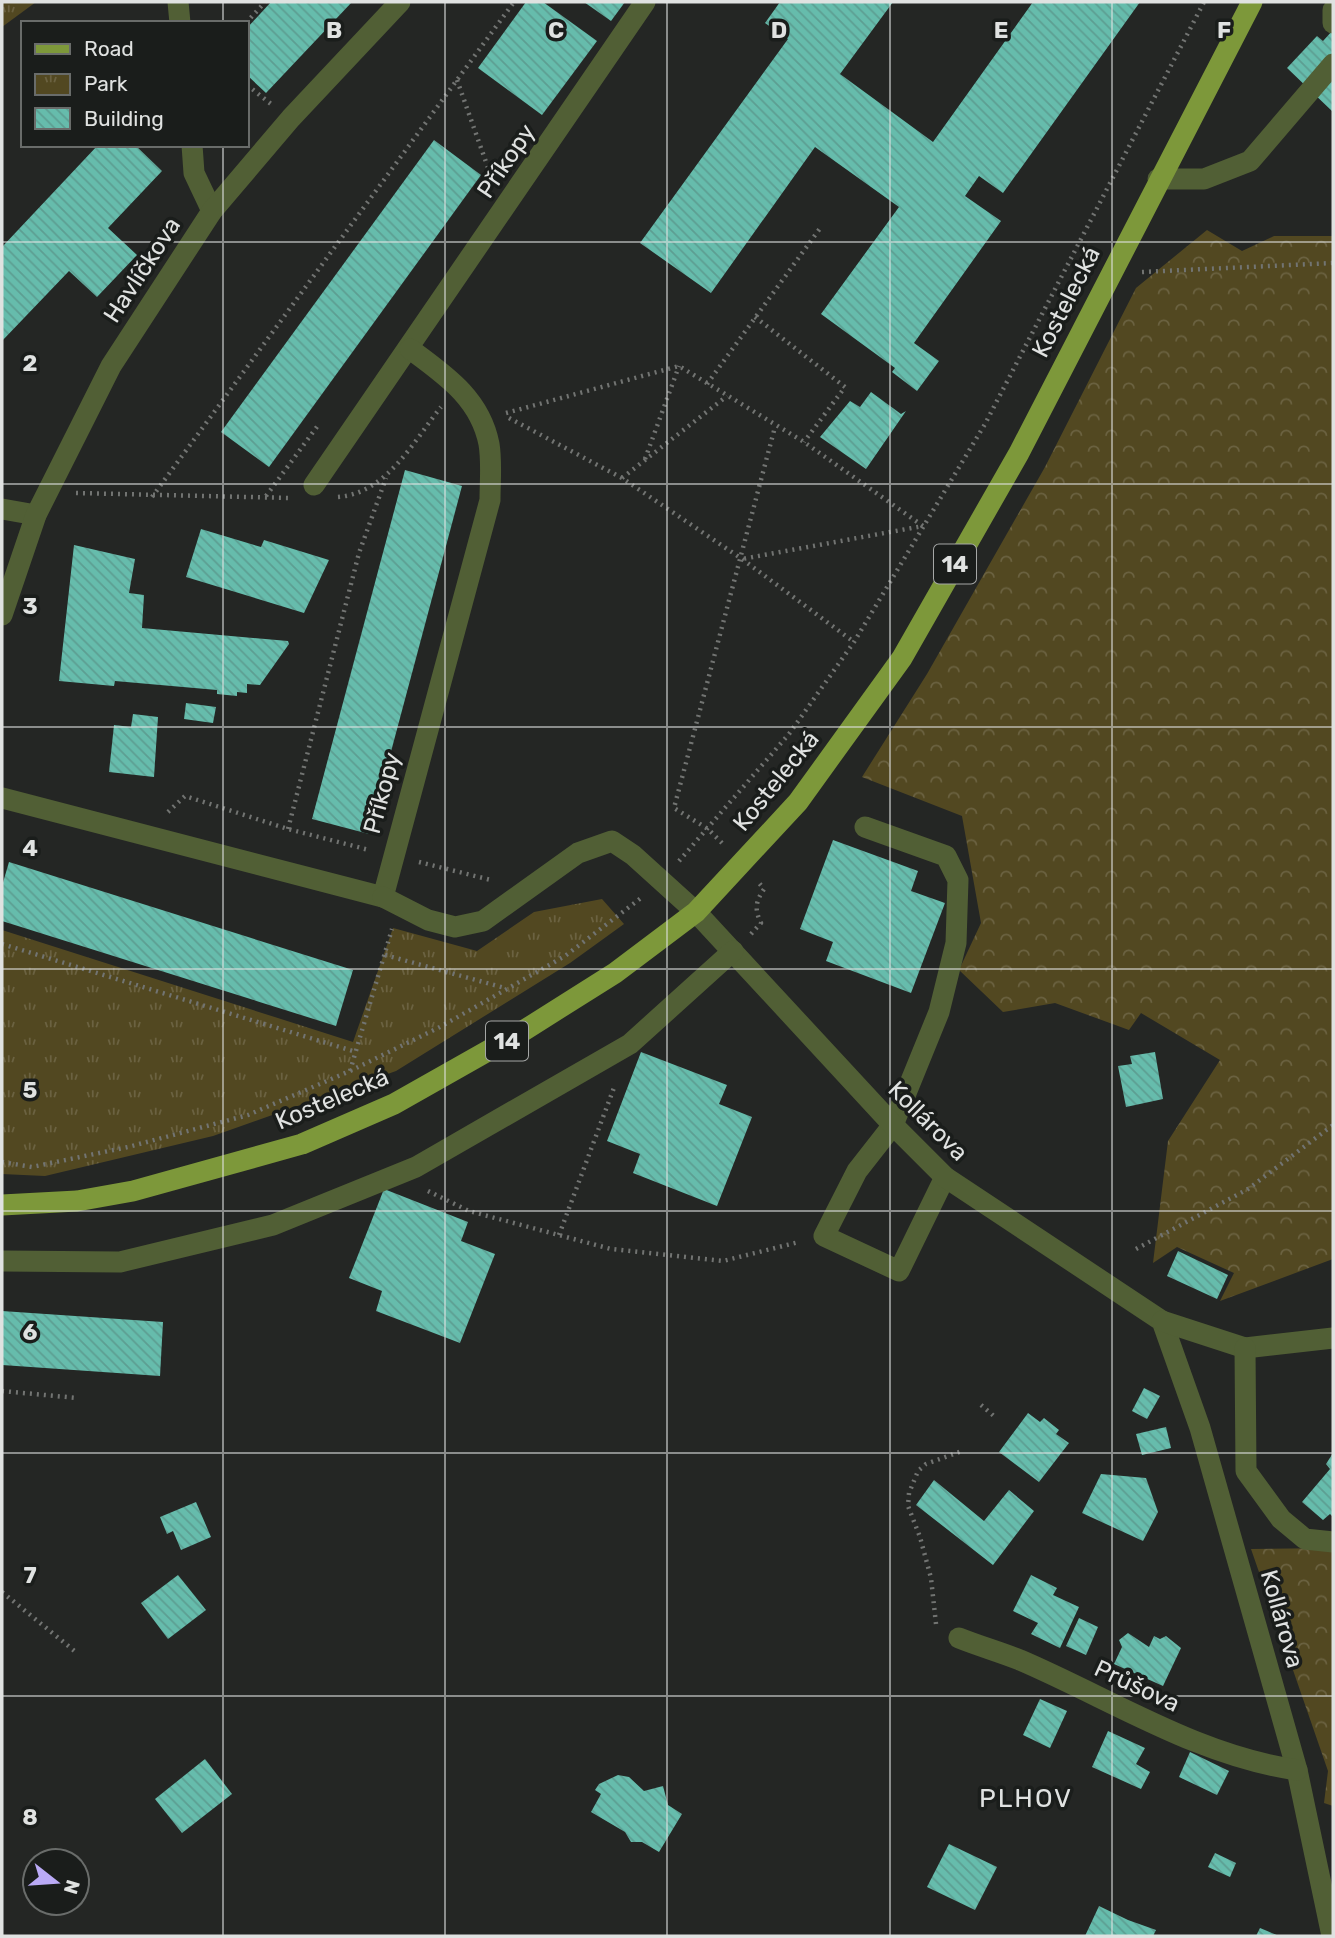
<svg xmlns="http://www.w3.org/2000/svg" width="1335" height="1938" viewBox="0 0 1335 1938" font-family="Rubik,sans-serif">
	<defs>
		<pattern id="forest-crowns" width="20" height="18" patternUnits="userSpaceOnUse" patternTransform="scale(1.75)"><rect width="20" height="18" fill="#524821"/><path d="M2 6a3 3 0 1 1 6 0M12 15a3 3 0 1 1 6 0" fill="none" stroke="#6b6241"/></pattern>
		<pattern id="park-tufts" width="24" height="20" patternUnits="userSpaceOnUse" patternTransform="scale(1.75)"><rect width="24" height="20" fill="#524821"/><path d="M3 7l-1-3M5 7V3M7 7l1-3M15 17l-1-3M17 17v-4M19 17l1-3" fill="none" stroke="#6b6241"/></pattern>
		<pattern id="building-back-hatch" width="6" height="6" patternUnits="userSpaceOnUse" patternTransform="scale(1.75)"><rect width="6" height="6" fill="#66bcac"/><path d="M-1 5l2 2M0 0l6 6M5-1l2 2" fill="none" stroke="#5d9e92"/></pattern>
	</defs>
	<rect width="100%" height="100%" fill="#242624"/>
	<g fill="url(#forest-crowns)">
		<path d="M1207,230L1242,251L1274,236H1333V1259L1220,1301L1234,1273L1177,1247L1153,1263L1168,1141L1220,1060L1141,1013L1129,1030L1055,1003L1003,1012L959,970L981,923L962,816L862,777L927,674L1045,467L1136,288Z"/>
		<path d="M1333,1548V1806L1324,1803L1328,1771L1251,1549Z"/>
	</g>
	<g fill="url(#park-tufts)">
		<path d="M2,2H36L2,27Z"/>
		<path d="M602,899L624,924L570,963L396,1071L213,1136L45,1176L2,1174V930L353,1042L393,928L477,951L534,912Z"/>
	</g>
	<g fill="url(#building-back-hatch)">
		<path d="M271,2H352L266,93L247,75V28Z"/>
		<path d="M526,2H543L597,41L542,115L478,68Z"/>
		<path d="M584,2H625L611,21Z"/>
		<path d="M780,2H893L840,74L933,142L1033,2H1140L1003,193L979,176L965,196L1001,221L914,343L939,361L917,391L892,372L895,368L821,314L899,207L815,147L711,293L640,243L788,39L765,23Z"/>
		<path d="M1333,30V112L1287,68L1317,36L1323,41Z"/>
		<path d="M434,140L481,175L269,467L221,432Z"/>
		<path d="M98,145H135L162,171L108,228L137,255L97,297L69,271L2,341V247Z"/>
		<path d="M871,392L901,414L906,411L866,469L820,437L850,401L860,407Z"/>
		<path d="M405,470L462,486L369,834L312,819Z"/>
		<path d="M201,529L261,547L264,540L329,560L304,613L186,577Z"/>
		<path d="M74,545L135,559L129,593L144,595L142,628L288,641L289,644L260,685L247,684V693L237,692V696L217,694V690L115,681L114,686L59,681Z"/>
		<path d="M186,703L216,707L213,723L184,719Z"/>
		<path d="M133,714L158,717L154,777L109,772L114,725L131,727Z"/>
		<path d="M833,840L918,871L911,891L945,903L911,993L826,961L833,942L800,929Z"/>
		<path d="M9,862L353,970L336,1026L2,921V886Z"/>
		<path d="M641,1052L727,1085L719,1104L752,1117L717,1206L633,1173L640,1154L607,1141Z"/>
		<path d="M1155,1052L1163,1099L1126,1107L1118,1066L1132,1064L1130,1056Z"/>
		<path d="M384,1189L468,1222L461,1241L495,1254L460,1343L376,1311L382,1291L349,1278Z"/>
		<path d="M1178,1251L1228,1275L1217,1299L1167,1276Z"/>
		<path d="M2,1311L163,1322L160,1376L2,1365Z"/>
		<path d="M1144,1388L1160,1396L1147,1419L1132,1411Z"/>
		<path d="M1028,1413L1040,1422L1044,1418L1059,1430L1056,1434L1069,1443L1039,1482L999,1452Z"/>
		<path d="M1166,1427L1171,1448L1142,1455L1136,1434Z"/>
		<path d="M1333,1453V1517L1330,1514L1323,1520L1302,1502L1330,1469L1326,1464Z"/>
		<path d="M1101,1474L1146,1478L1158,1512L1143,1541L1082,1513Z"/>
		<path d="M934,1480L984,1521L1009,1490L1034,1511L993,1565L916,1505Z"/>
		<path d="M196,1502L211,1537L181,1550L173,1531L167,1534L160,1517Z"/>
		<path d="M178,1575L206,1610L168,1639L141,1603Z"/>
		<path d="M1031,1575L1057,1588L1053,1595L1079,1607L1060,1648L1031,1634L1038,1623L1013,1611Z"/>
		<path d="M1079,1618L1098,1627L1086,1655L1066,1646Z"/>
		<path d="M1128,1633L1149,1647L1154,1636L1160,1639L1166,1636L1181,1648L1163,1686L1114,1664L1122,1647L1119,1640Z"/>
		<path d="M1040,1699L1067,1711L1050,1748L1023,1735Z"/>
		<path d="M1108,1731L1145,1748L1136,1764L1150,1772L1141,1789L1092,1767Z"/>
		<path d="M1190,1752L1229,1771L1217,1795L1179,1777Z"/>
		<path d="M205,1759L232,1794L182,1833L155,1799Z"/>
		<path d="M618,1775L629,1777L644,1791L663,1786L668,1805L682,1814L659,1852L642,1842H631L625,1832L591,1812L601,1794L595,1790L599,1784Z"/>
		<path d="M949,1844L997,1867L975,1910L927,1887Z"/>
		<path d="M1215,1853L1236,1863L1230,1877L1208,1867Z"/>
		<path d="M1099,1906L1128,1920L1156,1930L1153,1936H1085Z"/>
		<path d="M1260,1928L1279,1936H1256Z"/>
	</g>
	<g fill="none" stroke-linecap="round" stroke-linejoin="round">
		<g stroke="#727472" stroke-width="4.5" stroke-dasharray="2 5" stroke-linecap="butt">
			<path d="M246,23L265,2"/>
			<path d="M457,80L492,179"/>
			<path d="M247,85L271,104"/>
			<path d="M1142,272L1333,263"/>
			<path d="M755,317L845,387L804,442"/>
			<path d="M707,384L821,227"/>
			<path d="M506,413L679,366L804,442L923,526L742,559"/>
			<path d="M509,418L622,478L742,559L854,642"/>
			<path d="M645,459L679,366"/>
			<path d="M622,478L727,396"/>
			<path d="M76,493L291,498"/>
			<path d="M266,496L319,424"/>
			<path d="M152,497L514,2"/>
			<path d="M338,497C387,493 413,442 441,407"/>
			<path d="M168,812L185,796L288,829L369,850"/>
			<path d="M288,829L359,553L386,478"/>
			<path d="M722,843L708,829L674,808L775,427"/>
			<path d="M679,861L789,734L854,642L985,424L1204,2"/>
			<path d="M419,862L491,880"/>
			<path d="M751,934L761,923C754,909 756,901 764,889L759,883"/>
			<path d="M2,944L356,1052"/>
			<path d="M385,955L505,988"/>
			<path d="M350,1071L392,929"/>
			<path d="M2,1162L32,1167L128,1147L248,1115L350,1071L440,1027L565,956L641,898"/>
			<path d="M428,1191L469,1211L611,1249L723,1261L799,1242"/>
			<path d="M559,1235L615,1085"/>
			<path d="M1136,1249L1248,1189L1333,1125"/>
			<path d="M2,1391L77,1398"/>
			<path d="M981,1405L995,1417"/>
			<path d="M2,1592L77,1653"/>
			<path d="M936,1624L931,1578L920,1537L908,1506L909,1493L918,1471L926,1464L962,1451"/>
		</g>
		<g stroke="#515f35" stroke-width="21">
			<path d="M178,2L180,23"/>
			<path d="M1333,10V23"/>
			<path d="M192,145L194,173L212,211"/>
			<path d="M1158,179H1204L1250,161L1333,64"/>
			<path d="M314,485L645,2"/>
			<path d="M2,509L36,515"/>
			<path d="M2,615L36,515L111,366L212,211L291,118L400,2"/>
			<path d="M2,798L383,897L490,500C490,482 492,462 489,444C480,398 445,375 410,349"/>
			<path d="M865,827L946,856L958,880L956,943L939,1012L893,1125L857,1171L824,1236L899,1271L945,1177"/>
			<path d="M383,897L428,920L455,927L483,921L578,853L612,841L633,855L696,912L893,1125L945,1177L1162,1321L1200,1428L1297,1770L1332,1936"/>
			<path d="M2,1261L120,1262L273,1225L416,1167L630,1044L733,951"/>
			<path d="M1162,1321L1245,1348L1333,1338"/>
			<path d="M1245,1348L1246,1471L1281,1519L1305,1539L1333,1542"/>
			<path d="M959,1638C979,1646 1000,1652 1020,1660C1111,1699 1198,1756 1297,1770"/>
		</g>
		<path stroke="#7d983a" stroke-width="21" d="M2,1205L77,1201L133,1191L302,1144L394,1104L523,1031L615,973L696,912L798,802L902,658L1019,453L1252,2"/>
	</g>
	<path fill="none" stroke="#e0e2e1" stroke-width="2" stroke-opacity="0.55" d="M223,2V23M445,2V1936M667,2V1936M890,2V1936M1112,2V1936M223,145V1936M2,242H1333M2,484H1333M2,727H1333M2,969H1333M2,1211H1333M2,1453H1333M2,1696H1333"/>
	<g text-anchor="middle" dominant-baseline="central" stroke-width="7" stroke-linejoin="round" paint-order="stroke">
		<g fill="#1a1d1b" stroke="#a5a7a6" stroke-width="2">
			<rect x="934" y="544.5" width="42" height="39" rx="5"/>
			<rect x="486" y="1021.5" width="42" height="39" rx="5"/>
		</g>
		<g font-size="23" font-weight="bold" fill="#e0e2e1">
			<text x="955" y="564">14</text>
			<text x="507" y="1041">14</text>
		</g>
		<g font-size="24" fill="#e0e2e1" stroke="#1a1d1b">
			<text transform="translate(506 161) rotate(-56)">Příkopy</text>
			<text transform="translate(142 270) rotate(-57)">Havlíčkova</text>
			<text transform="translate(1066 302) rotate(-63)">Kostelecká</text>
			<text transform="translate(776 781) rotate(-51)">Kostelecká</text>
			<text transform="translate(382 793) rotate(-75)">Příkopy</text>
			<text transform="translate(332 1099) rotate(-23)">Kostelecká</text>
			<text transform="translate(928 1121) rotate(45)">Kollárova</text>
			<text transform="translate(1282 1619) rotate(74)">Kollárova</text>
			<text transform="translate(1137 1686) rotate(25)">Průšova</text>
		</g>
		<g font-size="26" letter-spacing="2" fill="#e0e2e1" stroke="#1a1d1b">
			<text x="1026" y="1798">PLHOV</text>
		</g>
	</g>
	<g font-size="23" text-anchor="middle" font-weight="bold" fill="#e0e2e1" stroke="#1a1d1b" stroke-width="7" stroke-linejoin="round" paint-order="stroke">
		<text x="334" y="38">B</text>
		<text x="556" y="38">C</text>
		<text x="779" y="38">D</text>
		<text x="1001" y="38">E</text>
		<text x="1224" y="38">F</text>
		<text x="30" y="371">2</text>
		<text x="30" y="614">3</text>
		<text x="30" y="856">4</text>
		<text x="30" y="1098">5</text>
		<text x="30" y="1340">6</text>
		<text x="30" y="1583">7</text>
		<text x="30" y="1825">8</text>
	</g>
	<rect width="1335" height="1938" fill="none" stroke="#e0e2e1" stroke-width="7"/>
	<rect x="21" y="21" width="228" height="126" fill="#1a1d1b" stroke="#696c6a" stroke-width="2"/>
	<rect x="35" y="44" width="35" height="10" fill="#7d983a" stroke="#696c6a" stroke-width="2"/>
	<text x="84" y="56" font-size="21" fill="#e0e2e1">Road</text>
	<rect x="35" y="74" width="35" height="21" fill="url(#park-tufts)" stroke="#696c6a" stroke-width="2"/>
	<text x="84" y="91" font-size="21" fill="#e0e2e1">Park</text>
	<rect x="35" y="108" width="35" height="21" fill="url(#building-back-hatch)" stroke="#696c6a" stroke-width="2"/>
	<text x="84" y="126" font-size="21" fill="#e0e2e1">Building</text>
	<g transform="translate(56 1882) rotate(107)"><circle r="33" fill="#1a1d1b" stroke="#696c6a" stroke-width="2"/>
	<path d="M0-5L12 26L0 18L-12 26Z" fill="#baaaf6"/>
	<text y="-10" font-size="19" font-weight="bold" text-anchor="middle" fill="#e0e2e1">N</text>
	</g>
</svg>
